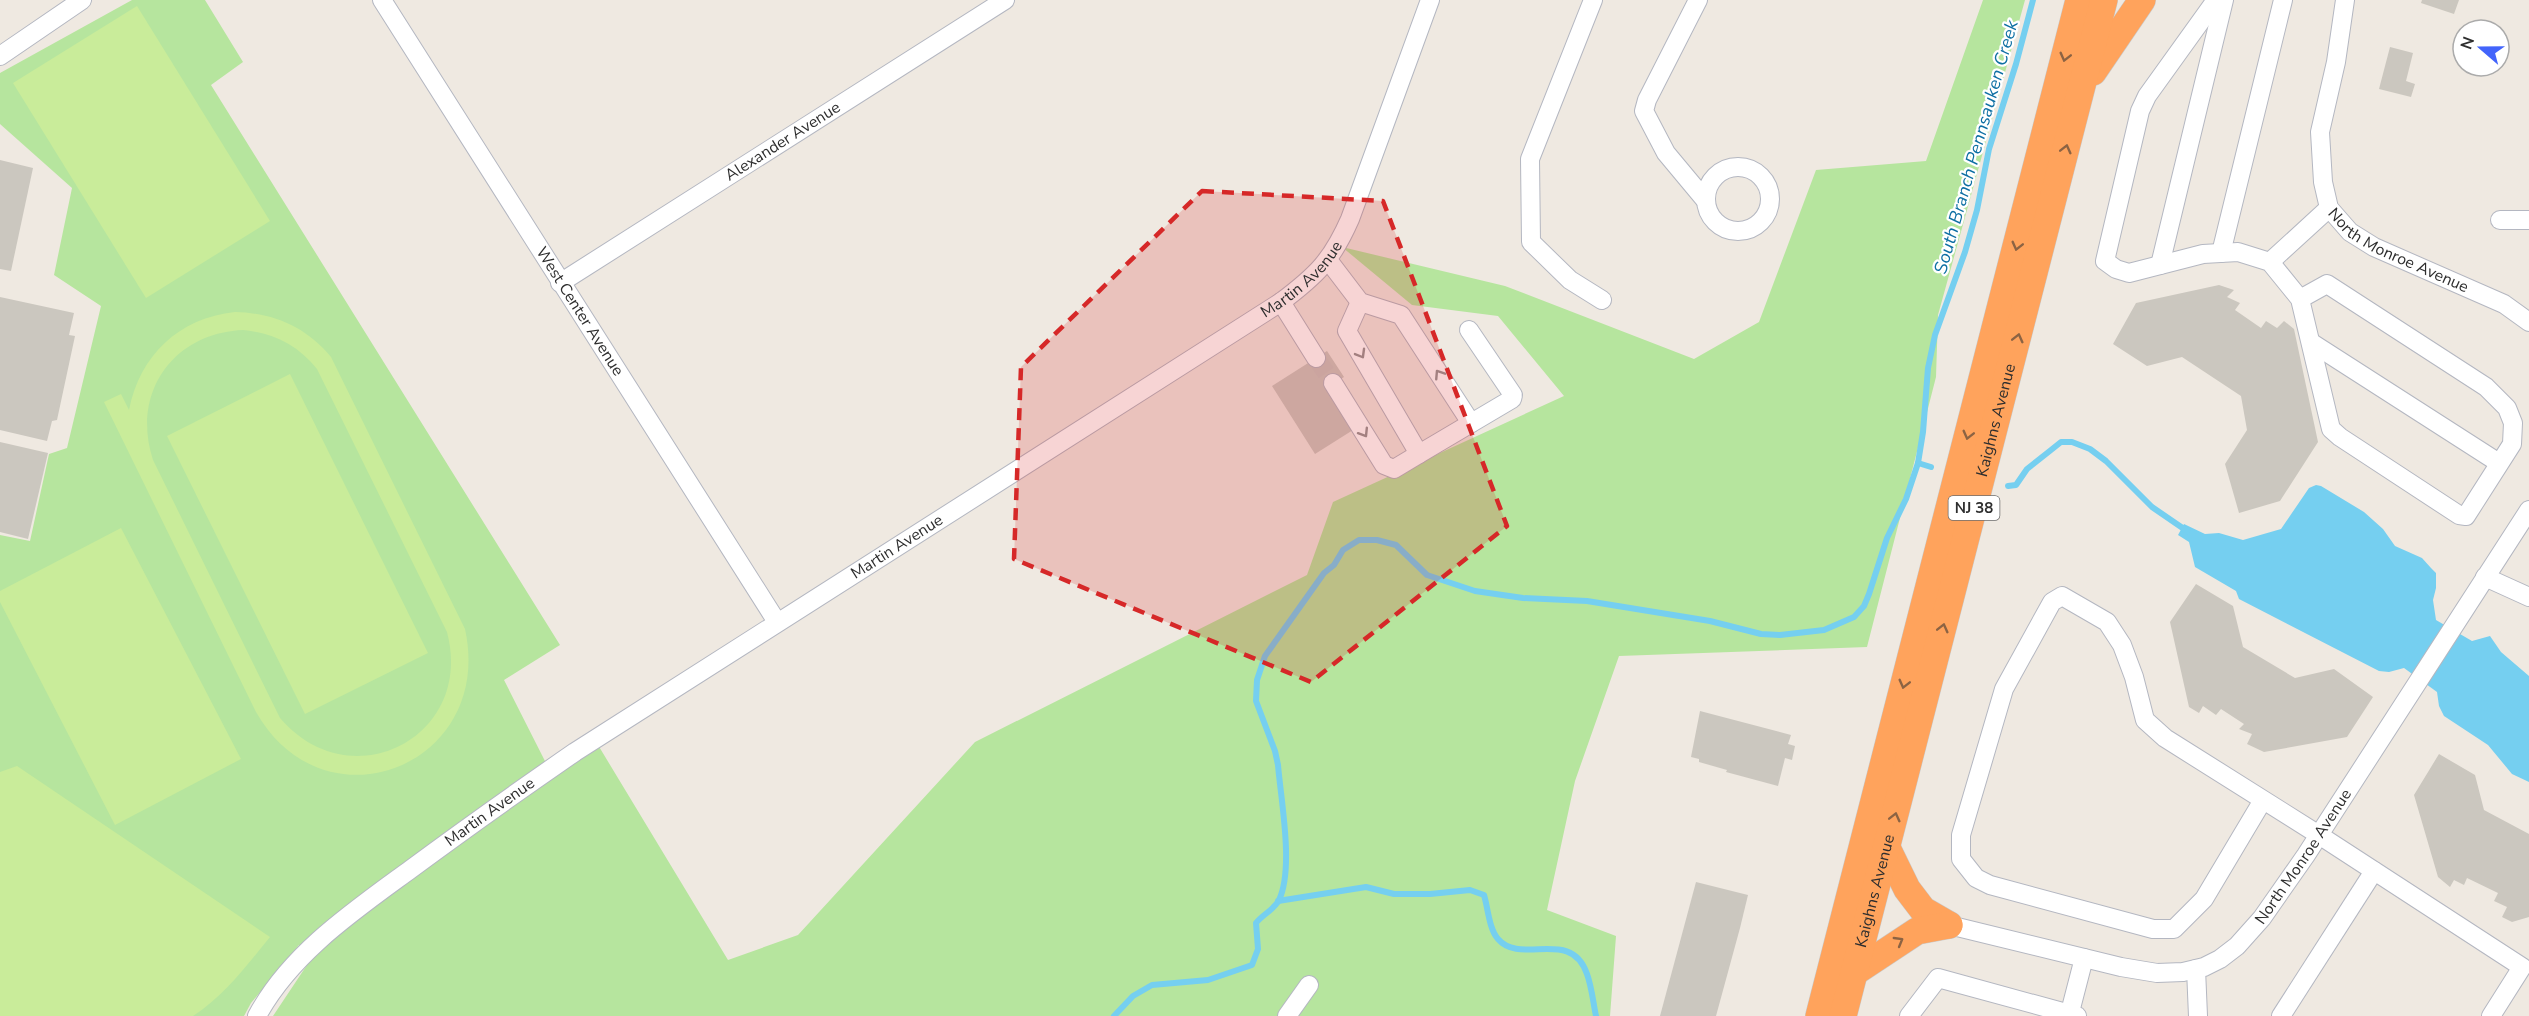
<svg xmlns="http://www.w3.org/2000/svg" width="2529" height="1016" viewBox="0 0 2529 1016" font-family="'Nunito Sans',sans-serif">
	<rect width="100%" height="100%" fill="#efe9e1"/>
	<path fill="#b6e59e" d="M132,0H205L243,62L211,85L560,645L504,680L548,767L598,745L728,960L798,935L975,742L1307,575L1333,502L1564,396L1498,316L1412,305L1342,247L1505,286L1694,359L1759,322L1816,170L1926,161L1983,0H2025L1938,315L1936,377L1867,647L1619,656L1575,781L1547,910L1616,936L1610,1016H273L313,956L299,945L251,1003L244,1016H0V535L30,541L49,454L67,448L101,306L54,275L72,188L0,124V73Z"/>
	<g fill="#c9ec9a" fill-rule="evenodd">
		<path d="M137,6L270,221L146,298L13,83Z"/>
		<path d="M235,312C274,313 306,327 331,357L465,629C495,765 325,833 256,712L104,402L121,394L129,410C140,355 179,318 235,312ZM243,330C273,333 298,345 317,369L447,632C475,737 351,801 280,718L153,460C131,393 173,333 243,330Z"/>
		<path d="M290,374L428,653L305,714L167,436Z"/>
		<path d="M121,528L241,759L115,825L0,602V591Z"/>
		<path d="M17,766L270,937C247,965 224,996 193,1016H0V772Z"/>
	</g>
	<path fill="#75cff0" d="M2316,485L2321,486L2364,512L2383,529L2395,546L2422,558L2431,568L2436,573V588L2433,600L2436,620L2472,641L2490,636L2501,652L2529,676V782L2512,774L2488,745L2444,716L2439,706L2437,692L2404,668L2389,672L2379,671L2239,599L2236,591L2195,567L2189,542L2178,535L2184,524L2205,534L2219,533L2243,540L2281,529L2309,488Z"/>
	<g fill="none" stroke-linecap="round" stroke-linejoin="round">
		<g stroke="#75cff0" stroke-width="6">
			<path d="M1918,463L1931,467"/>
			<path d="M2008,486L2016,485L2027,469L2051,450L2061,442H2072L2090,449L2106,461L2152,507L2187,531"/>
			<path d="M1278,901L1366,887L1394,894H1430L1470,890L1484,895C1488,908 1489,929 1498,939C1521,966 1571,927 1587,974C1592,988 1593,1002 1596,1016"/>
			<path d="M1114,1016L1133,996L1152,985L1208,980L1252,965L1258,949L1256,923C1263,914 1274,910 1279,900C1294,868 1281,801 1278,765L1275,751L1256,701L1257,680L1265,656L1324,573L1334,565L1343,550L1359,540H1377L1396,545L1427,575L1475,591L1523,598L1587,601L1710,621L1761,634L1780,635L1824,630L1854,617L1864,606L1869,594L1887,538L1906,499L1918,463L1923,432L1928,368L1935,335L1965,252L1977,210L1989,149L2016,64L2033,0"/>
		</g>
	</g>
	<g fill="#cbc7bf">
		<path d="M2422,0H2459L2454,14L2421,3Z"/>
		<path d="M2390,47L2413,53L2406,81L2415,84L2411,97L2379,89Z"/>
		<path d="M0,160L33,168L11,271L0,269Z"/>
		<path d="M2219,285L2234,290L2227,297L2240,303L2235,310L2261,328L2266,321L2277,328L2284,321L2294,329L2318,442L2280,501L2239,513L2225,464L2247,430L2241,396L2182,357L2147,366L2113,344L2136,303Z"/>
		<path d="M0,297L74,313L69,335L75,336L57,420L52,421L47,441L0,430Z"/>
		<path d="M1327,351L1344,377L1326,388L1353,430L1315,454L1272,386Z"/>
		<path d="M0,442L48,453L28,539L0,532Z"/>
		<path d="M2196,584L2233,606L2243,647L2295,678L2334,669L2373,697L2347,737L2264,752L2247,744L2252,734L2239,729L2244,724L2221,709L2216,715L2203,706L2199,713L2189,707L2170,622Z"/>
		<path d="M1700,711L1791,735L1788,744L1795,746L1792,760L1785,758L1778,786L1726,772L1727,770L1699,762V759L1691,757Z"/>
		<path d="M2439,754L2475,775L2484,810L2529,834V917L2512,922L2502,917L2507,907L2494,901L2498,893L2467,878L2464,885L2454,880L2450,887L2438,877L2414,795Z"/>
		<path d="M1696,882L1748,895L1740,928L1716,1016H1660Z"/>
	</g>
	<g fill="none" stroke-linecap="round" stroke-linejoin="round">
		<path stroke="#c8c4bd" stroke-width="18" stroke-dasharray="18 9" stroke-linecap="butt" d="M1316,358L1333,383"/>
		<defs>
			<g id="minor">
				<path id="s1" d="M382,0L777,622"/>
				<path d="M1593,0L1530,159L1531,242L1570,280L1602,300"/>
				<path d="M1698,0L1647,100L1644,111L1666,153L1706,201"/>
				<path d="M2216,0L2147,96L2140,111L2105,261L2116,269L2129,273L2203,254L2238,252L2270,262L2300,299L2331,429L2340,437L2459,515L2466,516L2512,444L2513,423L2507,408L2486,387L2327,284L2300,299"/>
				<path id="s2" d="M2345,0L2336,62L2320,132L2323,182L2329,208L2350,232L2374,247L2504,304L2529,322"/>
				<path d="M0,56L82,0"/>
				<circle cx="1738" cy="199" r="32"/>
				<path d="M2500,220H2529"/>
				<path d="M2221,253L2283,0"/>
				<path d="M1328,260L1360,302L1401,315L1471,423"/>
				<path d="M2270,262L2329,208"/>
				<path d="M2160,265L2224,0"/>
				<path id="s3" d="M560,283L1005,0"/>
				<path d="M1281,302L1316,358"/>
				<path d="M1360,302L1347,331L1419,454L1512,399L1513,395L1469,330"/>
				<path d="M2312,343L2499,463"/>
				<path d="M1333,383L1384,465L1394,469L1419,454"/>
				<path d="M2485,577L2529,597"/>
				<path d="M2263,800L2204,899L2174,929H2153L1990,885L1976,878L1961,859V835L2004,689L2052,602L2062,596L2107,622L2122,645L2134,677L2145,720L2165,738L2319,835L2522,967L2491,1016"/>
				<path id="s4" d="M1949,925L2121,967L2157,973L2183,972L2204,967L2220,959L2237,946L2262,918L2306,855L2529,510"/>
				<path d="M2196,969L2198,1016"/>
				<path id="s5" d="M257,1016C291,953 355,910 411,869C465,829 520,790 575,752L1281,302C1317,275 1332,260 1350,219L1430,0"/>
				<path d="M1287,1016L1309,985"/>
				<path d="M1909,1016L1938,978L2077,1016"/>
				<path d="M2069,1016L2084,958"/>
				<path d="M2281,1016L2374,871"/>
			</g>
			<g id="highway">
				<path d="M2093,72L2142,0"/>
				<path d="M1887,848L1907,889L1923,910L1949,925"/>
				<path d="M1855,972L1917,931L1949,925"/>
				<path d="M1819,1016L2079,0"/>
				<path id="s6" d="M1843,1016L2104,0"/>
			</g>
		</defs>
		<use href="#minor" stroke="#b4b7c1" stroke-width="20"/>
		<use href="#highway" stroke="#c9c9c9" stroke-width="28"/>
		<use href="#minor" stroke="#fff" stroke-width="18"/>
		<use href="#highway" stroke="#ffa35c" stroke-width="27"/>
	</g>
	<defs><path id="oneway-chevron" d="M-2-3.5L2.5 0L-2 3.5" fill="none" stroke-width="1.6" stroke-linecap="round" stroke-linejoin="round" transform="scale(1.5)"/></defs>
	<g stroke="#8c6343">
		<use href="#oneway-chevron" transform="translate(2065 57) rotate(104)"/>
		<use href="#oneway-chevron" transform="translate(2066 149) rotate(-76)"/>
		<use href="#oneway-chevron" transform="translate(2017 246) rotate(104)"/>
		<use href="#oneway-chevron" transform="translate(2018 338) rotate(-76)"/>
		<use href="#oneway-chevron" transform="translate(1968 435) rotate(104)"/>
		<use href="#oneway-chevron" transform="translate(1943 628) rotate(-76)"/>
		<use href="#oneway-chevron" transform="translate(1904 684) rotate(104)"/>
		<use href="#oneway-chevron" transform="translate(1895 817) rotate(-76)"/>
		<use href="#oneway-chevron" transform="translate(1899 941) rotate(-30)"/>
	</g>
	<g stroke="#969696">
		<use href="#oneway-chevron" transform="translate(1361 354) rotate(60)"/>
		<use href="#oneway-chevron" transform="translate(1439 374) rotate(-123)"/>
		<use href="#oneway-chevron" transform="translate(1364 433) rotate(58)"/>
	</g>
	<path fill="#d62828" fill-opacity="0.2" stroke="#d62828" stroke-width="4.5" stroke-dasharray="12 8" stroke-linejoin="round" d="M1202,191L1383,201L1507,526L1311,682L1014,559L1021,367Z"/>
	<g text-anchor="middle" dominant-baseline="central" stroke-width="4.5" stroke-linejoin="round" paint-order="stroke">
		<rect fill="#fff" stroke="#6d6d6d" stroke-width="1.5" x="1948.5" y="496" width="51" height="24" rx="4.5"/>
		<g font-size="15" font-weight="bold" fill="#2e2e2e">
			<text x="1974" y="508">NJ 38</text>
		</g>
		<g font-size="16" fill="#2e2e2e" stroke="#fff">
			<text stroke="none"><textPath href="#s3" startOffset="264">Alexander Avenue</textPath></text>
			<text stroke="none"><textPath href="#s2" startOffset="294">North Monroe Avenue</textPath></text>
			<text stroke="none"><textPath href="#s5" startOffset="1284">Martin Avenue</textPath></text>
			<text stroke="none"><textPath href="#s1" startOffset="369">West Center Avenue</textPath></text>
			<text stroke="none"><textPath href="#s6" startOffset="615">Kaighns Avenue</textPath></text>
			<text stroke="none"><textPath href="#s5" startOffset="798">Martin Avenue</textPath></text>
			<text stroke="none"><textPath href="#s5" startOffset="312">Martin Avenue</textPath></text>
			<text stroke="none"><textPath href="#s4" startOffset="412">North Monroe Avenue</textPath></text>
			<text stroke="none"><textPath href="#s6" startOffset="129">Kaighns Avenue</textPath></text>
		</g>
		<g font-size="18" font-style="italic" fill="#0d6fa3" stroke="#fff">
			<text transform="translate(1976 147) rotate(-74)">South Branch Pennsauken Creek</text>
		</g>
	</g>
	<g transform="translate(2481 48) rotate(290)"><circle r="28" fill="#ffffff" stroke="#ababab" stroke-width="1.5"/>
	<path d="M0-4.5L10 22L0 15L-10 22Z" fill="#4264fb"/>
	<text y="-9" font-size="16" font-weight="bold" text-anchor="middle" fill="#2e2e2e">N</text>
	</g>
</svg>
